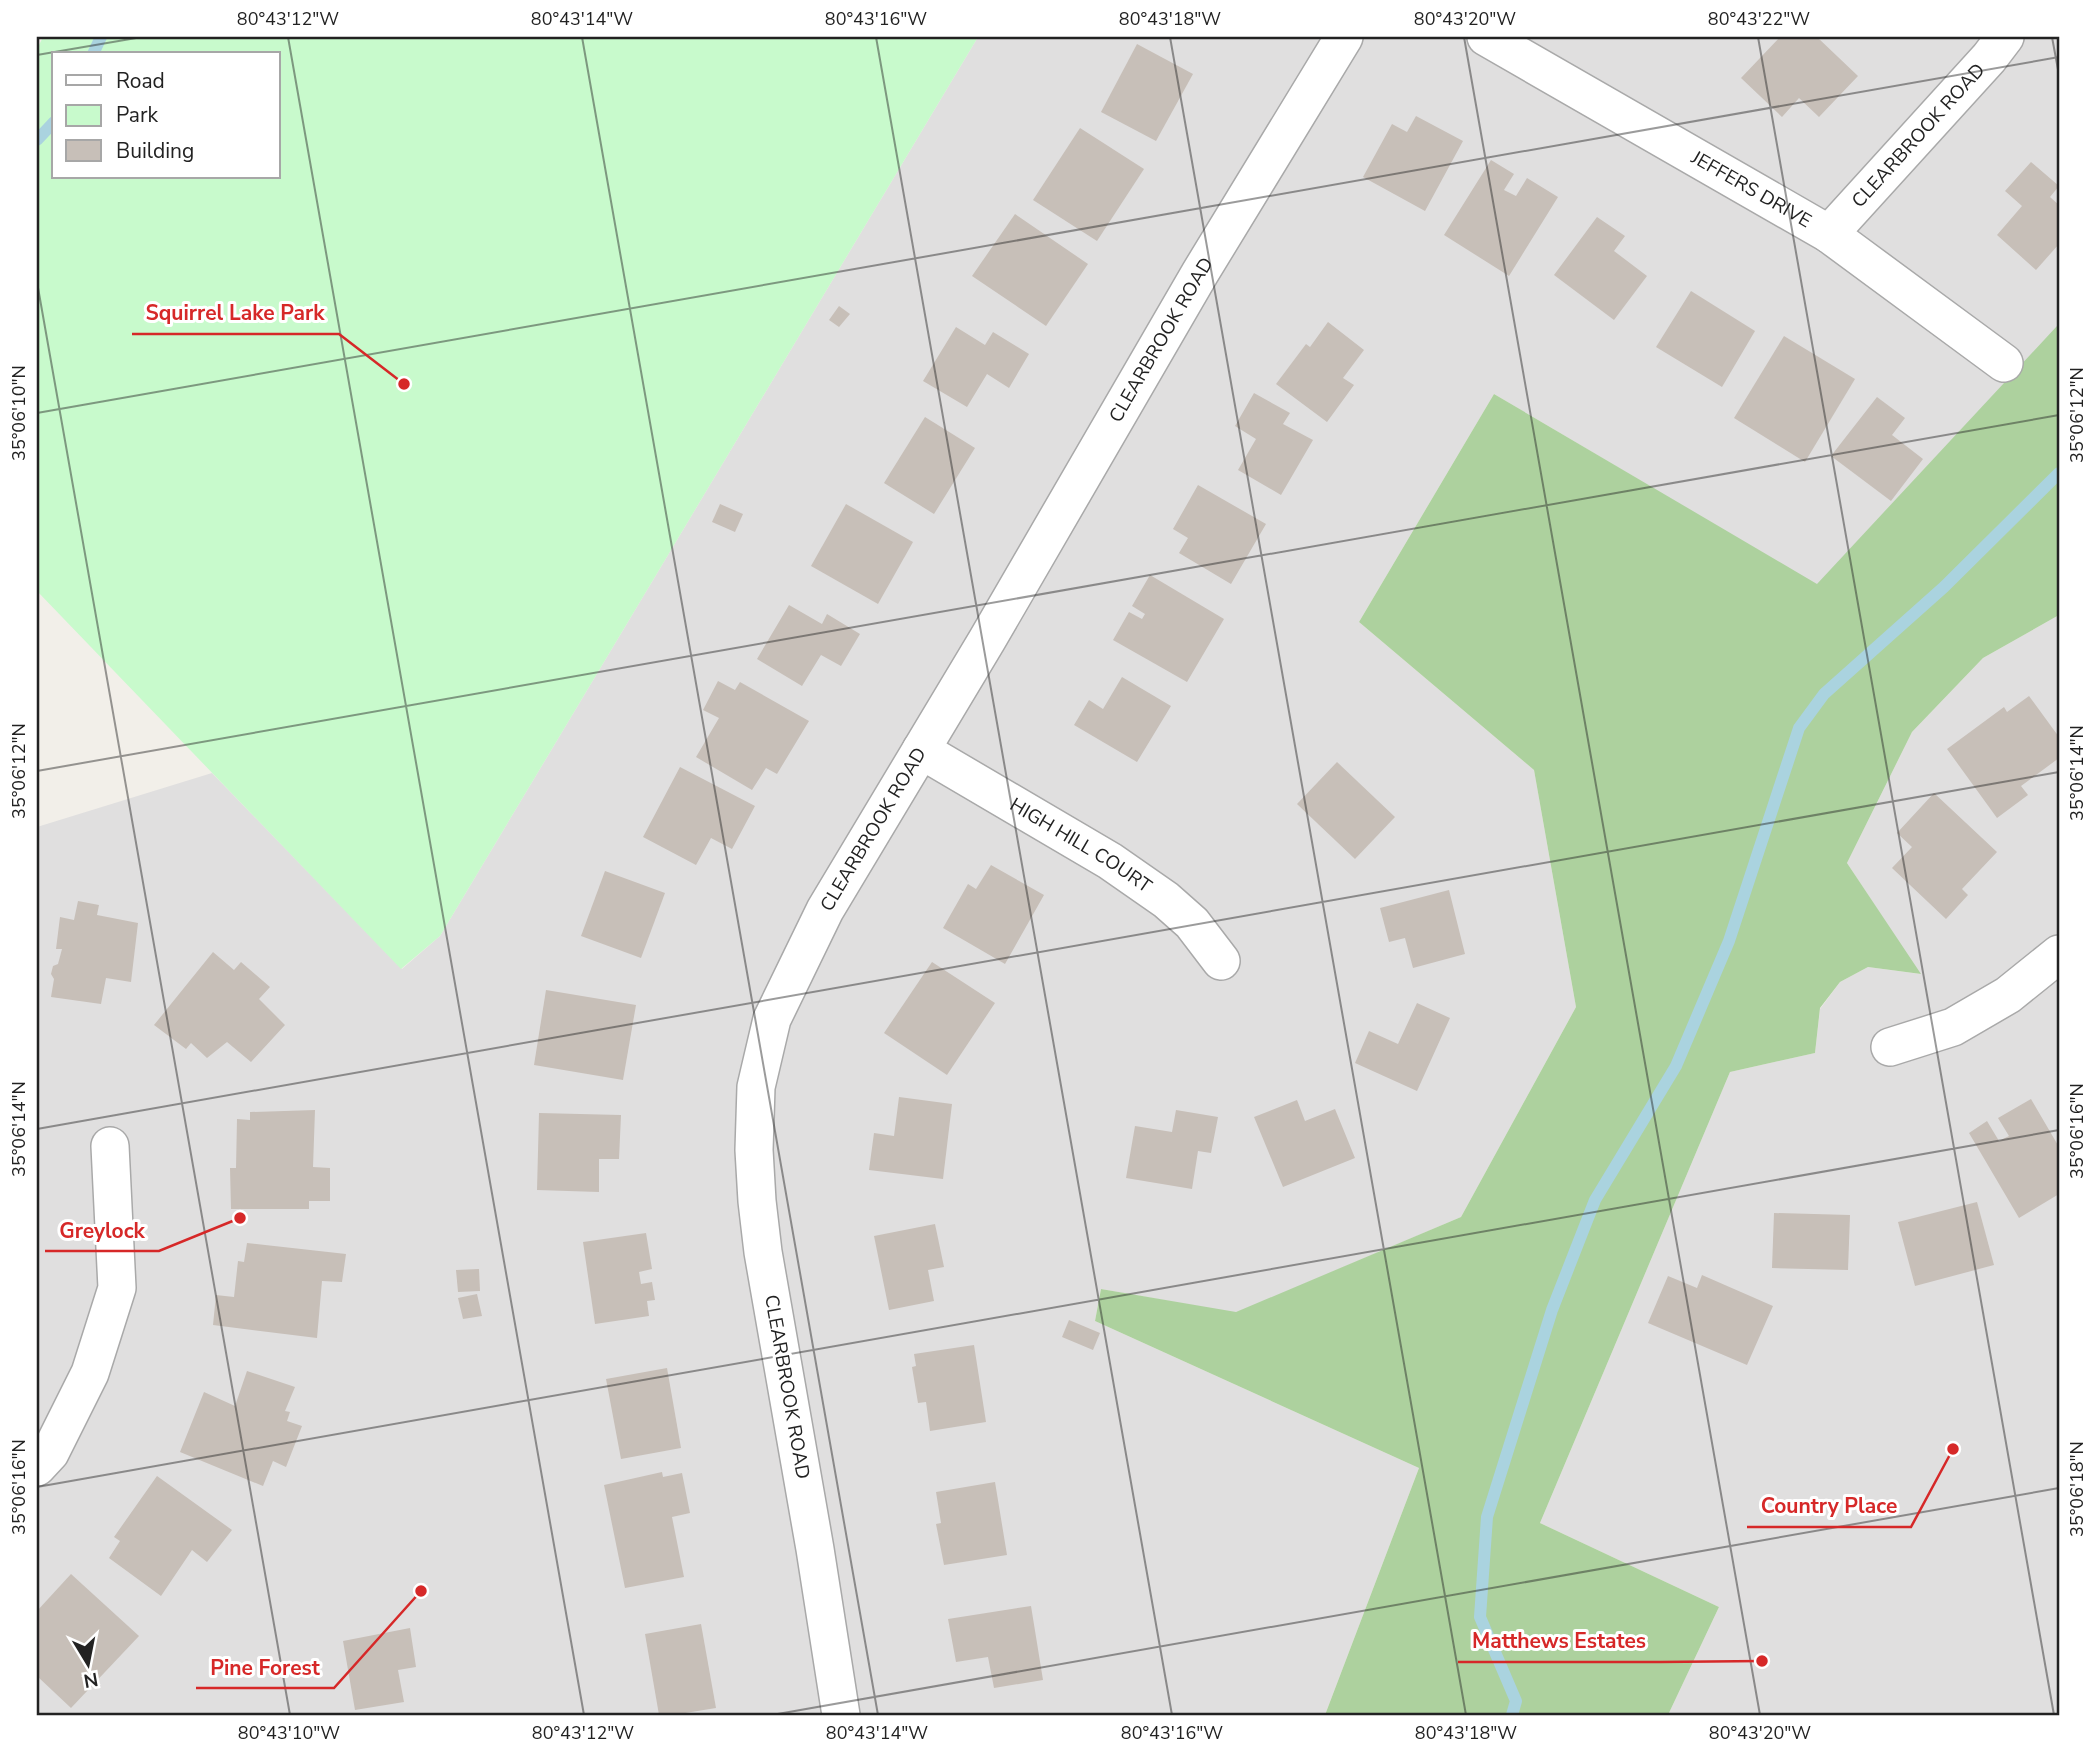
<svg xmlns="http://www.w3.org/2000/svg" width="2096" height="1752" viewBox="0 0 2096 1752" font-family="'Nunito Sans',sans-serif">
	<rect width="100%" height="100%" fill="#f2efe9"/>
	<g fill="#e0dfdf">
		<path d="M978,37H2059V328L2057,327L1817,585L1494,394L1359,622L1534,770L1576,1007L1461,1217L1236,1313L1101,1289L1095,1321L1419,1468L1325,1715H37V827L212,773L402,969L440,936Z"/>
		<path d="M2059,615V1715H1668L1719,1607L1540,1523L1730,1072L1815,1053L1820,1009L1840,982L1868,967L1920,974L1847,863L1912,732L1983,658Z"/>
	</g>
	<path fill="#add19e" d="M2057,326L2059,328V615L1983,658L1912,732L1847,863L1921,974L1868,967L1840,982L1820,1008L1815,1053L1730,1072L1540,1523L1719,1607L1668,1715H1325L1419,1468L1095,1321L1101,1289L1236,1312L1461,1217L1576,1007L1534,770L1359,622L1494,394L1817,584Z"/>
	<path fill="#c8facc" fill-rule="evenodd" d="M43,37H978L440,936L401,969L37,591V49ZM54,54H278V177H54Z"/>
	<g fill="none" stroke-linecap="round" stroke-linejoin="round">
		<g stroke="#aad3df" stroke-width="12">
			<path d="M93,54L101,37"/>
			<path d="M37,140L54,122"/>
			<path d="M1512,1715L1516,1701L1480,1617L1487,1517L1552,1310L1595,1200L1676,1066L1729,941L1799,728L1824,694L1944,587L2059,473"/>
		</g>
	</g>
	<g fill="#c7bfb8">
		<path d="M1780,37H1817L1858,76L1819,117L1799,98L1782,117L1741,78Z"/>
		<path d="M1137,44L1193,74L1156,141L1101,112Z"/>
		<path d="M1416,116L1463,141L1425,211L1363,177L1392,124L1407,132Z"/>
		<path d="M1080,128L1144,169L1097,241L1033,200Z"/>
		<path d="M1491,160L1514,174L1504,190L1516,196L1527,178L1558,197L1509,276L1444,235Z"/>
		<path d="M2031,162L2059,186L2050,197L2059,205V244L2036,270L1997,235L2022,206L2005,191Z"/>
		<path d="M1015,214L1088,264L1046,326L972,276Z"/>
		<path d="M1597,217L1625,236L1614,251L1647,276L1614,320L1554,275Z"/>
		<path d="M1691,291L1755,331L1722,387L1656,347Z"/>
		<path d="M839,306L850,314L839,327L829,320Z"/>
		<path d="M1328,322L1364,350L1343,378L1354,385L1327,422L1276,384L1306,344L1310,347Z"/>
		<path d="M956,327L985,345L993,332L1029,354L1009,388L987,374L967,407L923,381Z"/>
		<path d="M1784,336L1855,379L1805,462L1734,418Z"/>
		<path d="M1254,393L1290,413L1283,424L1313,440L1281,495L1238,470L1256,439L1235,426Z"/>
		<path d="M1877,397L1905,418L1892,435L1923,459L1891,501L1831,456Z"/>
		<path d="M925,417L975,448L934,514L884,483Z"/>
		<path d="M1198,485L1266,524L1231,584L1179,553L1188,538L1173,529Z"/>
		<path d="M720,504L743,514L735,532L712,522Z"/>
		<path d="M846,504L913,542L878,604L811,566Z"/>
		<path d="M1150,575L1224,619L1187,682L1113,640L1129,612L1142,619L1145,614L1132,606Z"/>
		<path d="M789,605L822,624L827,614L860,634L841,666L821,655L802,686L757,659Z"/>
		<path d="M1122,677L1171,706L1137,762L1074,725L1089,700L1103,709Z"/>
		<path d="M718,681L735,690L740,682L809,721L777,774L766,768L752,790L696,757L719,718L703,710Z"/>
		<path d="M2029,696L2059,737V758L2021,786L2028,795L1997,818L1947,749L2004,707L2007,712Z"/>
		<path d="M1337,762L1395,817L1355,859L1297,804Z"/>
		<path d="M680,767L755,806L732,849L711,838L696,865L643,837Z"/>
		<path d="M1934,793L1997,852L1962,889L1968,895L1946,919L1892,868L1912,847L1897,833Z"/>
		<path d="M991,865L1044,895L1005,964L943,928L968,884L976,889Z"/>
		<path d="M605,871L665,893L641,958L581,936Z"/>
		<path d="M1449,890L1465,954L1413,968L1405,938L1389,942L1380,908Z"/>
		<path d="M78,901L99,905L97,915L138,923L131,982L106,978L101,1004L51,997L54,979L51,974L53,966L58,964L62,949H56L60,917L74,920Z"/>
		<path d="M213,952L234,970L241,962L270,987L259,999L285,1025L251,1062L227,1042L207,1058L191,1043L186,1049L154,1025Z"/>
		<path d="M932,962L995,1003L947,1075L884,1033Z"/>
		<path d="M546,990L636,1005L623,1080L534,1065Z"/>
		<path d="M1417,1003L1450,1018L1417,1091L1355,1063L1369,1031L1398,1044Z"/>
		<path d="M899,1097L952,1104L943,1179L869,1170L874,1133L894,1136Z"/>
		<path d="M2031,1099L2059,1147V1194L2019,1218L1969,1133L1987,1121L1999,1141L2009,1136L1998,1118Z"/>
		<path d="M1297,1100L1305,1121L1335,1109L1355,1158L1283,1187L1254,1117Z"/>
		<path d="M315,1110L313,1167L330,1168V1201H309V1209H231L230,1168H236L237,1119L250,1120V1112Z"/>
		<path d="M1176,1110L1218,1117L1211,1153L1198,1151L1192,1189L1126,1178L1135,1126L1172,1132Z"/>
		<path d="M539,1113L621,1115L619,1159H599V1192L537,1190Z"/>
		<path d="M1977,1202L1994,1265L1915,1286L1898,1222Z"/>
		<path d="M1774,1213L1850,1215L1848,1270L1772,1268Z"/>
		<path d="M935,1224L944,1267L928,1270L934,1301L889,1310L874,1236Z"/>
		<path d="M646,1233L652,1269L639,1272L641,1284L652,1282L655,1300L647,1301L649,1316L595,1324L583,1242Z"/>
		<path d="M247,1243L346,1254L342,1282L322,1281L317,1338L213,1325L216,1295L234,1297L238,1261L244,1262Z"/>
		<path d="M479,1269L480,1291L458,1292L456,1270Z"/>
		<path d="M1702,1275L1773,1306L1747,1365L1648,1323L1668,1276L1697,1288Z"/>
		<path d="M477,1294L482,1316L463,1319L458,1298Z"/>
		<path d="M1069,1320L1100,1333L1093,1350L1062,1337Z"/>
		<path d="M974,1345L986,1422L930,1431L926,1402L918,1403L912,1367L916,1366L914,1354Z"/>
		<path d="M667,1368L681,1448L621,1459L606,1379Z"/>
		<path d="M247,1371L295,1387L285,1411L290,1412L287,1421L302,1426L286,1467L273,1461L263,1486L180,1452L204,1392L235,1406Z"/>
		<path d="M662,1472L663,1477L682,1473L690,1513L672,1517L684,1577L625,1588L604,1485Z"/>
		<path d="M157,1476L232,1530L207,1562L192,1550L161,1596L109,1558L120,1541L114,1537Z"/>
		<path d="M995,1482L1007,1555L944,1565L936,1524L941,1523L936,1492Z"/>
		<path d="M71,1574L139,1636L71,1708L37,1676V1611Z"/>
		<path d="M1031,1606L1043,1680L994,1688L988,1657L956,1662L948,1619Z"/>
		<path d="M701,1624L716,1708L673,1715H659L645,1634Z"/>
		<path d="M410,1628L416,1667L398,1670L404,1702L355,1710L343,1641Z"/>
	</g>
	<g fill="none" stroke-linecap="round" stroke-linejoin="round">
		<defs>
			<g id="minor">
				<path id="s1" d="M1486,37L1829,234L2004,363"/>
				<path id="s2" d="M1829,234L1989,58L2005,37"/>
				<path id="s3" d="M921,750L1110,861L1166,900L1192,923L1221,961"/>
				<path d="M1890,1047L1953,1027L2008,995L2059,954"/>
				<path d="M37,1467L50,1453L90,1373L117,1288L110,1146"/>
				<path id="s4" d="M841,1715L815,1549L763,1252L757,1201L754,1150L756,1087L772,1019L825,910L987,640L1200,273L1344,37"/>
			</g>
		</defs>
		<use href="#minor" stroke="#a9a9a9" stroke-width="40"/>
		<use href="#minor" stroke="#fff" stroke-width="37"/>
	</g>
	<path fill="none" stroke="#222" stroke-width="2" stroke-opacity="0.45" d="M288,37L584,1715M582,37L878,1715M876,37L1172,1715M1170,37L1466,1715M1464,37L1760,1715M1758,37L2054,1715M2052,37L2059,75M37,55L142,37M37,282L290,1715M37,413L2059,57M37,771L2059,415M37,1129L2059,772M37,1487L2059,1130M772,1715L2059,1488"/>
	<g text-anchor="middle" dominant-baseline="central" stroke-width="6" stroke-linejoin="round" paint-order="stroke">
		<g font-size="19" fill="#222" stroke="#fff">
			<text stroke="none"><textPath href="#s2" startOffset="133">CLEARBROOK ROAD</textPath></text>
			<text stroke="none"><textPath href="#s1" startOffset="306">JEFFERS DRIVE</textPath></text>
			<text stroke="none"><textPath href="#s4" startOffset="1488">CLEARBROOK ROAD</textPath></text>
			<text stroke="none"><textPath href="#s4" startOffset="920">CLEARBROOK ROAD</textPath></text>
			<text stroke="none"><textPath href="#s3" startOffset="186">HIGH HILL COURT</textPath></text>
			<text transform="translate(787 1387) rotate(80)">CLEARBROOK ROAD</text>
		</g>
	</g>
	<path fill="none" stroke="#d62828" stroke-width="2.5" d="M404 384L339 334H132M240 1218L159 1251H45M1953 1449L1911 1527H1747M1762 1661L1660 1662H1458M421 1591L334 1688H196"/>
	<g fill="#d62828" stroke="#fff" stroke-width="2.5">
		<circle cx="404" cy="384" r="7"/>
		<circle cx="240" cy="1218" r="7"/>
		<circle cx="1953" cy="1449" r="7"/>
		<circle cx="1762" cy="1661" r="7"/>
		<circle cx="421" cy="1591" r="7"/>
	</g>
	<g font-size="21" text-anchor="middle" font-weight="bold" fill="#d62828" stroke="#fff" stroke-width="6" stroke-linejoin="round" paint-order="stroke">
		<text x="235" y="320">Squirrel Lake Park</text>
		<text x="102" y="1238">Greylock</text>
		<text x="1829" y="1513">Country Place</text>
		<text x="1559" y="1648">Matthews Estates</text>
		<text x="265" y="1675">Pine Forest</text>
	</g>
	<rect width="2096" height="1752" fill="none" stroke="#ffffff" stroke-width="77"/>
	<rect x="52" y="52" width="228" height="126" fill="#ffffff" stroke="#a7a7a7" stroke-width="2"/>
	<rect x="66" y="75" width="35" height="10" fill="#ffffff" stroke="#a7a7a7" stroke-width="2"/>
	<text x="116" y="88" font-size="21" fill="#222222">Road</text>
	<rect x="66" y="105" width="35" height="21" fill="#c8facc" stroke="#a7a7a7" stroke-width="2"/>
	<text x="116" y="122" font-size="21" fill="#222222">Park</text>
	<rect x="66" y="140" width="35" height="21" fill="#c7bfb8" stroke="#a7a7a7" stroke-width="2"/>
	<text x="116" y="158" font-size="21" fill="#222222">Building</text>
	<g transform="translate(88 1664) rotate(170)" stroke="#ffffff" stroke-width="5" paint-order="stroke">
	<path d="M0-5L12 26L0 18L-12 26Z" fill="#222222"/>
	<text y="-10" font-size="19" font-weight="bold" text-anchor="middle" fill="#222222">N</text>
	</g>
	<rect x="38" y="38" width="2020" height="1676" fill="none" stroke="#222" stroke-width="2.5"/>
	<g font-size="18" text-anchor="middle" fill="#222">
		<text x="288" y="25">80°43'12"W</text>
		<text x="582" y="25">80°43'14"W</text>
		<text x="876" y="25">80°43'16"W</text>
		<text x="1170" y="25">80°43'18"W</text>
		<text x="1465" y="25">80°43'20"W</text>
		<text x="1759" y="25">80°43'22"W</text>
		<text transform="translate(19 413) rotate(-90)" y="6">35°06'10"N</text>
		<text transform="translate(2077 415) rotate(-90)" y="6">35°06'12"N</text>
		<text transform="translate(19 771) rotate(-90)" y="6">35°06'12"N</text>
		<text transform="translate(2077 773) rotate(-90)" y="6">35°06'14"N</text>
		<text transform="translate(19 1129) rotate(-90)" y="6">35°06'14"N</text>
		<text transform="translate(2077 1131) rotate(-90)" y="6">35°06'16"N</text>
		<text transform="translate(19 1487) rotate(-90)" y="6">35°06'16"N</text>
		<text transform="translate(2077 1489) rotate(-90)" y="6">35°06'18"N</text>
		<text x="289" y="1739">80°43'10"W</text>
		<text x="583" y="1739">80°43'12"W</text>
		<text x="877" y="1739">80°43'14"W</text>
		<text x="1172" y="1739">80°43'16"W</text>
		<text x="1466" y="1739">80°43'18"W</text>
		<text x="1760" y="1739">80°43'20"W</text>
	</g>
</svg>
